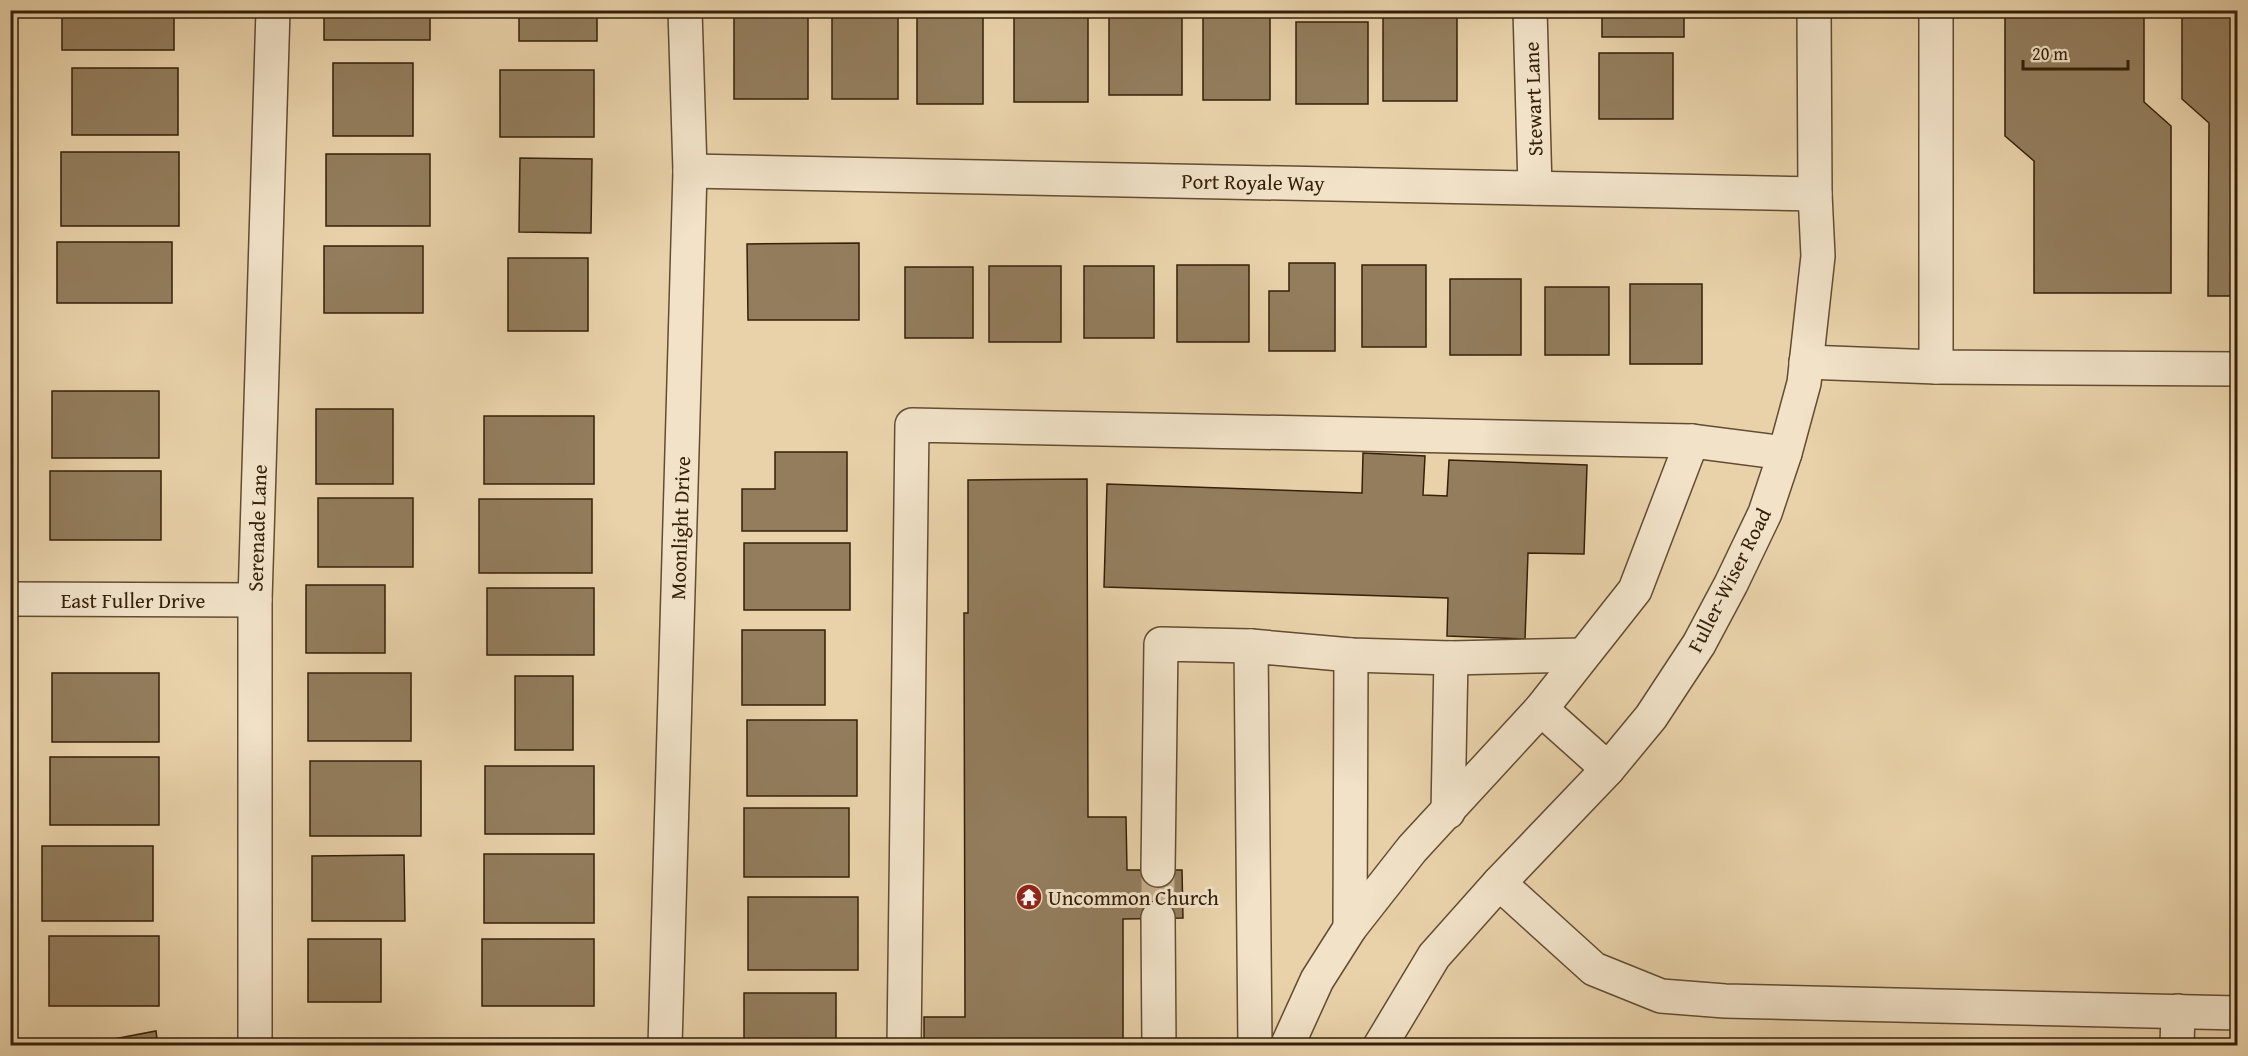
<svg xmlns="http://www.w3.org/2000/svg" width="2248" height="1056" viewBox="0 0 2248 1056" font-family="'Gentium Book Plus',serif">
	<rect width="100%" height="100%" fill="#e9d2aa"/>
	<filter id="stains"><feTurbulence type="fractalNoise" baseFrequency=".00333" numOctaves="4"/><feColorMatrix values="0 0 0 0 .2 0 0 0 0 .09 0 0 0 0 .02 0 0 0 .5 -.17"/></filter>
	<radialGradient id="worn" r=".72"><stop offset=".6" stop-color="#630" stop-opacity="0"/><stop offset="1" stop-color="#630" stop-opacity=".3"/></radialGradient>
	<g fill="#937d5d" stroke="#35200a" stroke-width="1.5">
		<rect x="62" y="10" width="112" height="40"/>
		<rect x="324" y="10" width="106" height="30"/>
		<rect x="519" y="10" width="78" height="31"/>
		<rect x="734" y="10" width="74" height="89"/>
		<rect x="832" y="10" width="66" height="89"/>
		<rect x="917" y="10" width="66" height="94"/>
		<rect x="1014" y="10" width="74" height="92"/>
		<rect x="1203" y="10" width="67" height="90"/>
		<rect x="1383" y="10" width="74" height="91"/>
		<rect x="1602" y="10" width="82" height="27"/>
		<path d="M2005,10H2144V102L2171,126V293H2034V161L2005,136Z"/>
		<path d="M2182,10H2238V296H2208L2209,123L2182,99Z"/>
		<rect x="1109" y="16" width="73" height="79"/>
		<rect x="1296" y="22" width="72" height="82"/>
		<rect x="1599" y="53" width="74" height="66"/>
		<rect x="333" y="63" width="80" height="73"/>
		<rect x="72" y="68" width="106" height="67"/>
		<rect x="500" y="70" width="94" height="67"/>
		<rect x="61" y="152" width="118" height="74"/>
		<rect x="326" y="154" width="104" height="72"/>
		<path d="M520,158L592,159L591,233L519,232Z"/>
		<rect x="57" y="242" width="115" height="61"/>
		<path d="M859,243V320H748L747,244Z"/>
		<rect x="324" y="246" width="99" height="67"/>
		<rect x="508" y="258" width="80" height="73"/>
		<path d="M1289,263H1335V351H1269V291H1289Z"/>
		<rect x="1177" y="265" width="72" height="77"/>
		<rect x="1362" y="265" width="64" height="82"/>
		<rect x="989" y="266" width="72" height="76"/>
		<rect x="1084" y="266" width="70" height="72"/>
		<rect x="905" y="267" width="68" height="71"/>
		<rect x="1450" y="279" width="71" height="76"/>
		<rect x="1630" y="284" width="72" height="80"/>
		<rect x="1545" y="287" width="64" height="68"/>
		<rect x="52" y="391" width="107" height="67"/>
		<rect x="316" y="409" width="77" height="75"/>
		<rect x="484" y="416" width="110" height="68"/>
		<path d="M775,452H847V531H742V489H775Z"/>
		<path d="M1363,453L1425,456L1423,495L1447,496L1449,460L1587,465L1584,554L1528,553L1525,639L1447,636L1448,598L1104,587L1107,484L1362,493Z"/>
		<rect x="50" y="471" width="111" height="69"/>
		<path d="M1087,479L1088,817H1126L1127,870H1182L1183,918L1123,919V1046H924V1017H965L964,613H968V480Z"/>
		<rect x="318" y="498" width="95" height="69"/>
		<rect x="479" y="499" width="113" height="74"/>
		<rect x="744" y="543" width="106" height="67"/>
		<rect x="306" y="585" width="79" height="68"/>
		<rect x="487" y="588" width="107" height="67"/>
		<rect x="742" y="630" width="83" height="75"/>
		<rect x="52" y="673" width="107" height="69"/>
		<rect x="308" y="673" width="103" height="68"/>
		<rect x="515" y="676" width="58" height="74"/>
		<rect x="747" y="720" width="110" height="76"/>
		<rect x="50" y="757" width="109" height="68"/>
		<rect x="310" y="761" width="111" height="75"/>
		<rect x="485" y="766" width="109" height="68"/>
		<rect x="744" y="808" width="105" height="69"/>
		<rect x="42" y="846" width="111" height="75"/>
		<rect x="484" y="854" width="110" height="69"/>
		<path d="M404,855L405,921H312V856Z"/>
		<rect x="748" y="897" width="110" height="73"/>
		<rect x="49" y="936" width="110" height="70"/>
		<rect x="308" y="939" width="73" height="63"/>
		<rect x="482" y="939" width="112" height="67"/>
		<rect x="744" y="993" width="92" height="53"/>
		<path d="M156,1031L158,1046H77Z"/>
	</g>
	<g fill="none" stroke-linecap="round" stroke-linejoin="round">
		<path stroke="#c5ae8a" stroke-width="33" stroke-dasharray="33 16" stroke-linecap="butt" d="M1158,870V918"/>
		<defs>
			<g id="minor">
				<path d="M1530,10L1535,188"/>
				<path d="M1936,10V367"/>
				<path d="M690,171L1815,194"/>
				<path d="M1806,362L1936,367L2238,369"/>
				<path d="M10,599L255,600"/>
				<path d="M1541,709L1608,769"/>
				<path d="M1448,812L1451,658"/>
				<path d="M1158,870L1161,644L1251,646"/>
				<path d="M1499,883L1594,969L1661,996L1725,1001L2238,1013"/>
				<path d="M1158,918L1159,1046"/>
				<path d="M1350,928L1351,655"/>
				<path d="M255,1046V600L273,10"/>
				<path d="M665,1046L690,171L685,10"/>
				<path d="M904,1046L912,425L1692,441L1785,453"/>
				<path d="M1255,1046L1251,646L1351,655L1451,658L1583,655"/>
				<path d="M1287,1046L1317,980L1350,928L1412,849L1541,709L1635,590L1692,441"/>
				<path d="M1380,1046L1434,956L1499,883L1608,769L1651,717L1699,644L1731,584L1765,513L1785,453L1804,383L1818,256L1815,194L1814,10"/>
				<path d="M2177,1046L2178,1011"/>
			</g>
		</defs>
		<use href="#minor" stroke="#624c32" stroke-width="36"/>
		<use href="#minor" stroke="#f1e2c8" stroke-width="33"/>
	</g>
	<defs>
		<symbol id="temple-disc" viewBox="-11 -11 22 22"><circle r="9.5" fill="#8f2418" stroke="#f1e2c8"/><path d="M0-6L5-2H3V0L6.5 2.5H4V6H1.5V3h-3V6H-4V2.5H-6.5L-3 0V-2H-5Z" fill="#fff"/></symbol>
	</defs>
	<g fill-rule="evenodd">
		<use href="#temple-disc" x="1014" y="882" width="30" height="30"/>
	</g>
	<g text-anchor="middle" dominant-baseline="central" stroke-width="6" stroke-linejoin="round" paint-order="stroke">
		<g font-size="21" fill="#35200a" stroke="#f1e2c8">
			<text transform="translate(1533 99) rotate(-92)">Stewart Lane</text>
			<text transform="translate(1253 182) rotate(1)">Port Royale Way</text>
			<text transform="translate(257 528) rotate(-88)">Serenade Lane</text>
			<text transform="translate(680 528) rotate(-88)">Moonlight Drive</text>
			<text transform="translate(1729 580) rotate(-63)">Fuller-Wiser Road</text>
			<text x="133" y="600">East Fuller Drive</text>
		</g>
		<g font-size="21" fill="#35200a" stroke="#f1e2c8" text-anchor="start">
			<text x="1048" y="897">Uncommon Church</text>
		</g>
	</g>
	<rect width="2248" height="1056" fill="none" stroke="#e9d2aa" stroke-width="36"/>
	<rect x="12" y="12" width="2224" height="1032" fill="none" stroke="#35200a" stroke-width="3"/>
	<rect x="18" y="18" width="2212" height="1020" fill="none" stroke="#35200a" stroke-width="1.5"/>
	<path d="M2023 60v9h105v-9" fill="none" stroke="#35200a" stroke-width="3"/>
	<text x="2032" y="60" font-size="18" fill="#35200a" stroke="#f1e2c8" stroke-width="4.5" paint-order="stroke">20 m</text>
	<rect width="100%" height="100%" filter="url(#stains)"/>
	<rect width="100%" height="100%" fill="url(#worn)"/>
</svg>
